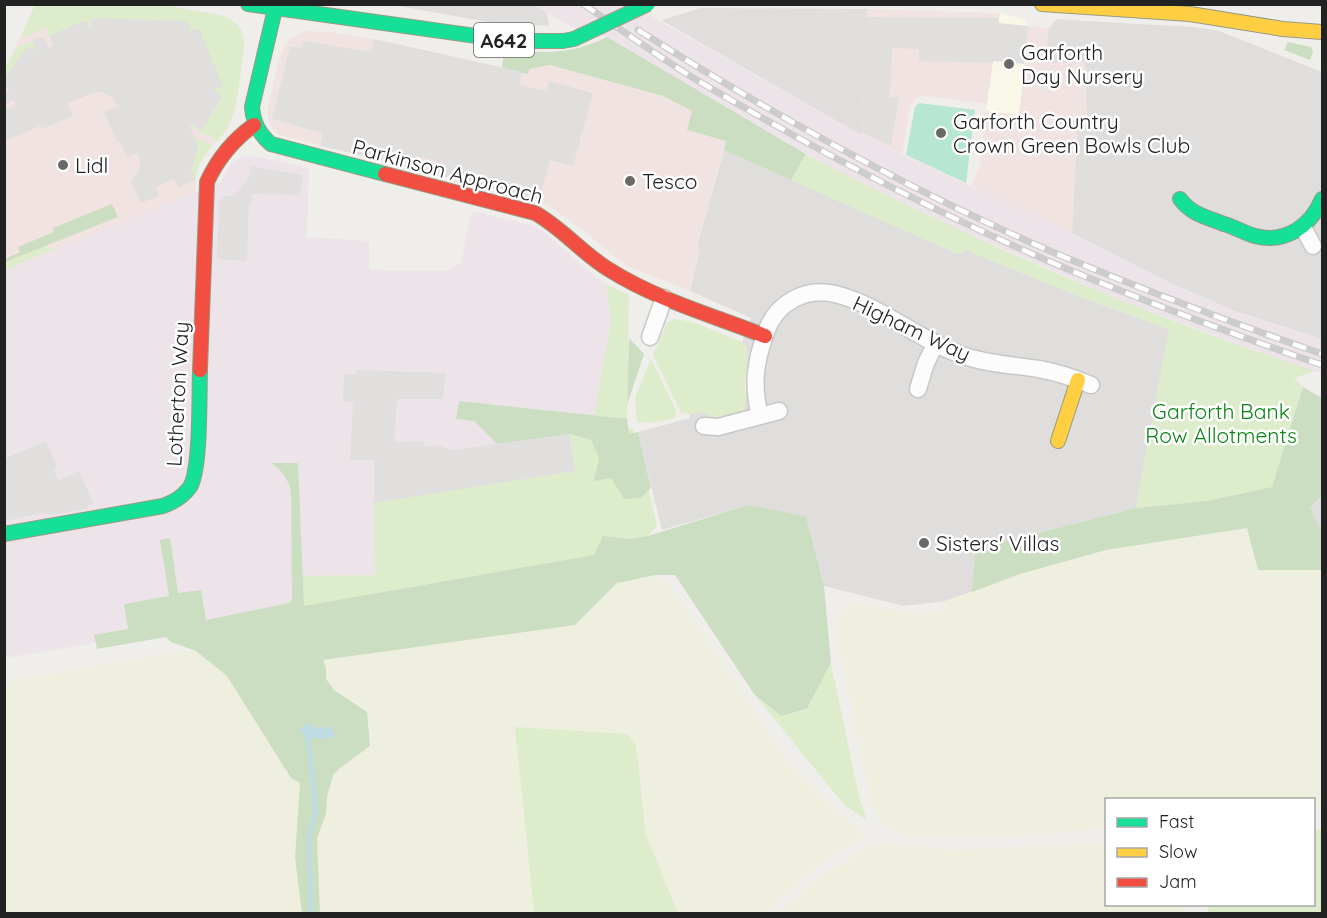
<svg xmlns="http://www.w3.org/2000/svg" width="1327" height="918" viewBox="0 0 1327 918" font-family="Quicksand,sans-serif">
	<rect width="100%" height="100%" fill="#f0eeeb"/>
	<g fill="#dfdedc">
		<path d="M393,5H534L547,13L549,26L494,23Z"/>
		<path d="M701,8L867,9L861,135L661,20Z"/>
		<path d="M1084,21L1193,27L1219,31L1322,72V339L1235,311L1166,281L1072,233L1077,125H1087Z"/>
		<path d="M724,150L958,254L966,250L1086,299L1169,329L1136,508L975,549L972,592L945,601L904,606L824,586L806,516L748,505L662,530L638,432L690,418V414L700,411L719,419L746,396L747,354L746,347L742,342L751,318L690,291L700,248L697,247Z"/>
		<path d="M1322,496V526H1319L1310,507Z"/>
	</g>
	<g fill="#f1e3e1">
		<path d="M116,4L164,5L223,16L237,24L244,39V47L234,113L230,125L223,135L205,153L199,164L196,177V192L5,270V69L35,5Z"/>
		<path d="M867,9L1000,13L987,104L919,95L910,106L902,154L861,135Z"/>
		<path d="M1057,19L1084,21L1087,125H1077L1072,233L972,186L980,164L986,111L1019,114L1029,26L1049,28Z"/>
		<path d="M304,31L329,32L374,39L527,73L529,69L550,65L663,96L692,111L688,130L726,141L697,246L700,248L690,291L627,266L576,225L540,200L279,135L272,128L268,118V108L279,59L284,45L289,39Z"/>
	</g>
	<g fill="#ede4e9">
		<path d="M534,5H632L861,135L1072,233L1166,281L1235,311L1322,339V374L1277,359L1120,300L956,228L841,173L706,96L607,37L573,28Z"/>
		<path d="M252,155L309,168L307,237L369,241V269L393,271H444L461,263L472,211L531,225L543,231L585,268L606,284L611,321L594,416L627,419L649,545L166,631L5,658V270L221,182L231,163L241,157Z"/>
	</g>
	<path fill="#f8f7e8" d="M1000,13L1024,19L1029,26L1019,115L986,111Z"/>
	<g fill="#efefdf">
		<path d="M1248,528L1258,570H1322V807L1314,808V800H1106V829L1014,836L913,837L891,829L882,822L871,803L838,638L839,617L844,608L853,603H858L909,613H927L946,609L945,601L1020,574L1106,550Z"/>
		<path d="M655,575L669,585L793,769L865,837L840,851L816,867L766,913H678L646,835L636,745L516,727L534,913L5,914V682L289,632L575,625L617,583Z"/>
		<path d="M888,843L949,850L1106,843V904L1188,905L1186,914L779,913L823,874L871,847Z"/>
	</g>
	<g fill="#ddeccb">
		<path d="M116,4L164,5L223,16L231,19L242,31L244,47C239,78 240,118 217,141L195,128L190,130L192,124L202,129L222,96L213,90L199,28L189,32L92,18V30L86,20L49,36L46,28L21,38L35,5Z"/>
		<path d="M32,41L37,52L28,46L5,78V69L17,47Z"/>
		<path d="M193,136L212,146L199,164L195,180L191,170L198,147Z"/>
		<path d="M806,154C862,184 920,211 977,238C1087,288 1200,334 1315,371L1294,378L1303,387L1273,487L1207,501L1136,508L1169,329L1086,299L966,250L958,254L791,180Z"/>
		<path d="M44,246L55,249L5,270V262Z"/>
		<path d="M606,284L629,295L627,419L594,416L611,321Z"/>
		<path d="M674,319C696,320 720,334 742,342C752,354 745,369 745,383C745,395 748,405 741,415L719,419L703,412L690,414L681,413L653,355L667,323Z"/>
		<path d="M651,359L676,410L675,418C664,422 648,424 637,421L635,397Z"/>
		<path d="M633,429L657,525L648,536L631,539L603,536L594,555L304,606L301,576L375,575L374,503L575,471L570,434Z"/>
		<path d="M831,663L859,797L867,820L847,807L832,790L754,694L781,716L807,710Z"/>
		<path d="M515,727L627,734L636,745L646,835L678,913H534Z"/>
		<path d="M1322,829V913H1207L1209,905L1314,904V830Z"/>
	</g>
	<g fill="#cbdec1">
		<path d="M607,37L806,154L791,180L724,150L726,141L687,130L692,111L663,96L550,65L529,69L528,74L502,68L504,51C545,52 569,56 607,37Z"/>
		<path d="M1288,42L1311,47L1313,52L1310,60L1284,50Z"/>
		<path d="M112,204L118,217L5,262V259L20,252L18,247L54,232L53,228Z"/>
		<path d="M629,338L644,354L627,405Z"/>
		<path d="M1303,387L1322,398V496L1310,507L1319,526H1322V570H1258L1247,528L1106,550L1020,574L972,592L975,549L1136,508L1207,501L1272,487Z"/>
		<path d="M459,401L627,419L629,434L638,432L651,488L641,498L624,499L611,478L594,481L599,458L591,440L570,434L497,444L474,421L456,419Z"/>
		<path d="M271,463H298L304,606L594,555L603,536L631,539L648,536L748,505L806,516L824,586L831,663L807,709L781,716L754,694L675,575H655L617,583L575,625L323,660L326,668V679L334,690L367,712L370,746L340,768L333,775L327,797L326,814L317,838L320,913L302,914L295,857L300,783L291,778L227,676L196,651L171,642L166,637L97,649L94,635L128,629L124,604L169,596L160,540L170,538L178,593L201,590L206,620L289,603L292,599L291,491C287,478 283,471 271,463Z"/>
	</g>
	<path fill="#b7e6d2" d="M919,103L975,110L966,183L906,155L915,107Z"/>
	<g fill="#e0dfde">
		<path d="M866,17L999,18V23L1029,26L1024,64L994,61L993,63L919,61V49L892,48L890,97H899L891,146L861,132Z"/>
		<path d="M92,18L189,21V31L199,28L223,86L213,90L222,96L202,130L192,124L190,127L198,147L191,170L195,180L178,187L174,179L156,187L159,196L141,203L131,181L137,174L140,166L139,157L137,153L127,157L120,142L118,143L104,112L118,106L112,97L100,92L93,93L68,103L73,116L42,129L40,126L5,141V110L14,106L15,104L14,100L5,104V92L10,90L5,86V78L28,46L37,51L32,41L43,37L49,48L53,46L49,36L86,20L91,30Z"/>
		<path d="M1057,19L1084,21L1086,62L1045,63L1049,28Z"/>
		<path d="M374,39L522,72L520,85L546,91L549,81L593,93L573,166L550,160L539,200L434,174L437,161L416,156L413,167L320,146L323,133L272,119L290,46L302,48L304,41L371,52Z"/>
		<path d="M251,166L303,175L300,195L252,194L251,202H249L247,261L217,259L219,202L224,197L235,195L249,178Z"/>
		<path d="M356,370L446,373L443,399H397L394,442L423,441L425,447L437,445L452,450L570,434L575,471L374,503V460H350L353,402H343L344,374L356,375Z"/>
		<path d="M46,441L57,467L53,468L58,480L79,471L94,504L88,505V509L51,515L44,513L5,521L4,454L6,458Z"/>
	</g>
	<path fill="#bfdbe3" d="M310,723L314,728L331,727L334,733V738C321,737 304,744 300,728Z"/>
	<g fill="none" stroke-linecap="round" stroke-linejoin="round">
		<path stroke="#bfdbe3" stroke-width="4.5" d="M307,737L310,754L316,810L309,837L311,914"/>
		<defs>
			<g id="street">
				<path d="M1303,227L1313,246"/>
				<path d="M650,337L664,298"/>
				<path d="M918,389L926,363L936,343"/>
				<path d="M760,416C752,384 755,363 766,332C776,303 805,287 835,294C881,305 918,340 962,355C986,364 1014,365 1039,369C1057,372 1074,378 1091,385"/>
				<path d="M704,426L718,427L779,411"/>
			</g>
			<g id="fast">
				<path d="M248,4L512,41H563L574,39"/>
				<path d="M275,9L252,107C253,123 259,134 271,144L385,174"/>
				<path d="M1180,199C1192,215 1207,217 1224,224C1235,227 1244,233 1255,236C1285,244 1311,226 1322,199"/>
				<path d="M4,534L163,506C174,502 183,497 190,487C201,469 199,396 200,370"/>
			</g>
			<g id="slow">
				<path d="M1042,4L1190,14L1283,29L1322,32"/>
				<path d="M1058,441L1078,380"/>
			</g>
			<g id="jam">
				<path d="M385,174L535,213C562,228 582,253 608,269C657,300 712,315 765,336"/>
				<path d="M200,370L207,182C218,158 233,140 254,125"/>
			</g>
		</defs>
		<use href="#street" stroke="#c9c8c7" stroke-width="19"/>
		<use href="#fast" stroke="#999a82" stroke-width="16"/>
		<use href="#slow" stroke="#999a82" stroke-width="16"/>
		<use href="#jam" stroke="#999a82" stroke-width="16"/>
		<use href="#street" stroke="#fdfcfc" stroke-width="16"/>
		<use href="#fast" stroke="#16e098" stroke-width="14"/>
		<use href="#slow" stroke="#ffcf43" stroke-width="14"/>
		<use href="#jam" stroke="#f24e42" stroke-width="14"/>
		<defs>
			<g id="rail">
				<path d="M583,4C622,30 660,58 700,82C807,145 917,203 1030,253C1126,295 1224,331 1322,365"/>
				<path d="M638,30C765,110 897,183 1034,244C1128,285 1225,320 1322,354"/>
			</g>
		</defs>
		<use href="#rail" stroke="#ccc" stroke-width="7"/>
		<use href="#rail" stroke="#fff" stroke-width="4.5" stroke-dasharray="14" stroke-linecap="butt"/>
		<defs>
			<path id="fast-bridge" d="M574,39L648,4"/>
		</defs>
		<use href="#fast-bridge" stroke="#a79c86" stroke-width="16" stroke-linecap="butt"/>
		<use href="#fast-bridge" stroke="#16e098" stroke-width="14"/>
	</g>
	<g fill="#6a6968" stroke="#fff" stroke-width="2">
		<circle cx="1009" cy="64" r="6"/>
		<circle cx="941" cy="133" r="6"/>
		<circle cx="63" cy="165" r="6"/>
		<circle cx="630" cy="181" r="6"/>
		<circle cx="924" cy="543" r="6"/>
	</g>
	<g text-anchor="middle" dominant-baseline="central" stroke-width="5" stroke-linejoin="round" paint-order="stroke">
		<rect fill="#fff" stroke="#646464" stroke-width="1.5" x="474" y="23" width="60" height="34" rx="4.5"/>
		<g font-size="20" font-weight="bold" fill="#222">
			<text x="504" y="40">A642</text>
		</g>
		<g font-size="21" fill="#222" stroke="#fff" text-anchor="start">
			<text x="1021" y="52">Garforth<tspan x="1021" dy="24">Day Nursery</tspan></text>
			<text x="953" y="121">Garforth Country<tspan x="953" dy="24">Crown Green Bowls Club</tspan></text>
			<text x="75" y="165">Lidl</text>
			<text x="642" y="181">Tesco</text>
			<text x="936" y="543">Sisters' Villas</text>
		</g>
		<g font-size="21" fill="#222" stroke="#fff">
			<text transform="translate(448 171) rotate(15)">Parkinson Approach</text>
			<text transform="translate(912 328) rotate(25)">Higham Way</text>
			<text transform="translate(177 394) rotate(-87)">Lotherton Way</text>
		</g>
		<g font-size="21" fill="#0c8416" stroke="#fff">
			<text x="1221" y="411">Garforth Bank<tspan x="1221" dy="24">Row Allotments</tspan></text>
		</g>
	</g>
	<rect width="1327" height="918" fill="none" stroke="#222222" stroke-width="12"/>
	<rect x="1105" y="798" width="210" height="108" fill="#ffffff" stroke="#a7a7a7" stroke-width="1.5"/>
	<rect x="1117" y="818" width="30" height="9" fill="#16e098" stroke="#a7a7a7" stroke-width="1.5"/>
	<text x="1159" y="828" font-size="18" fill="#222222">Fast</text>
	<rect x="1117" y="848" width="30" height="9" fill="#ffcf43" stroke="#a7a7a7" stroke-width="1.5"/>
	<text x="1159" y="858" font-size="18" fill="#222222">Slow</text>
	<rect x="1117" y="878" width="30" height="9" fill="#f24e42" stroke="#a7a7a7" stroke-width="1.5"/>
	<text x="1159" y="888" font-size="18" fill="#222222">Jam</text>
</svg>
